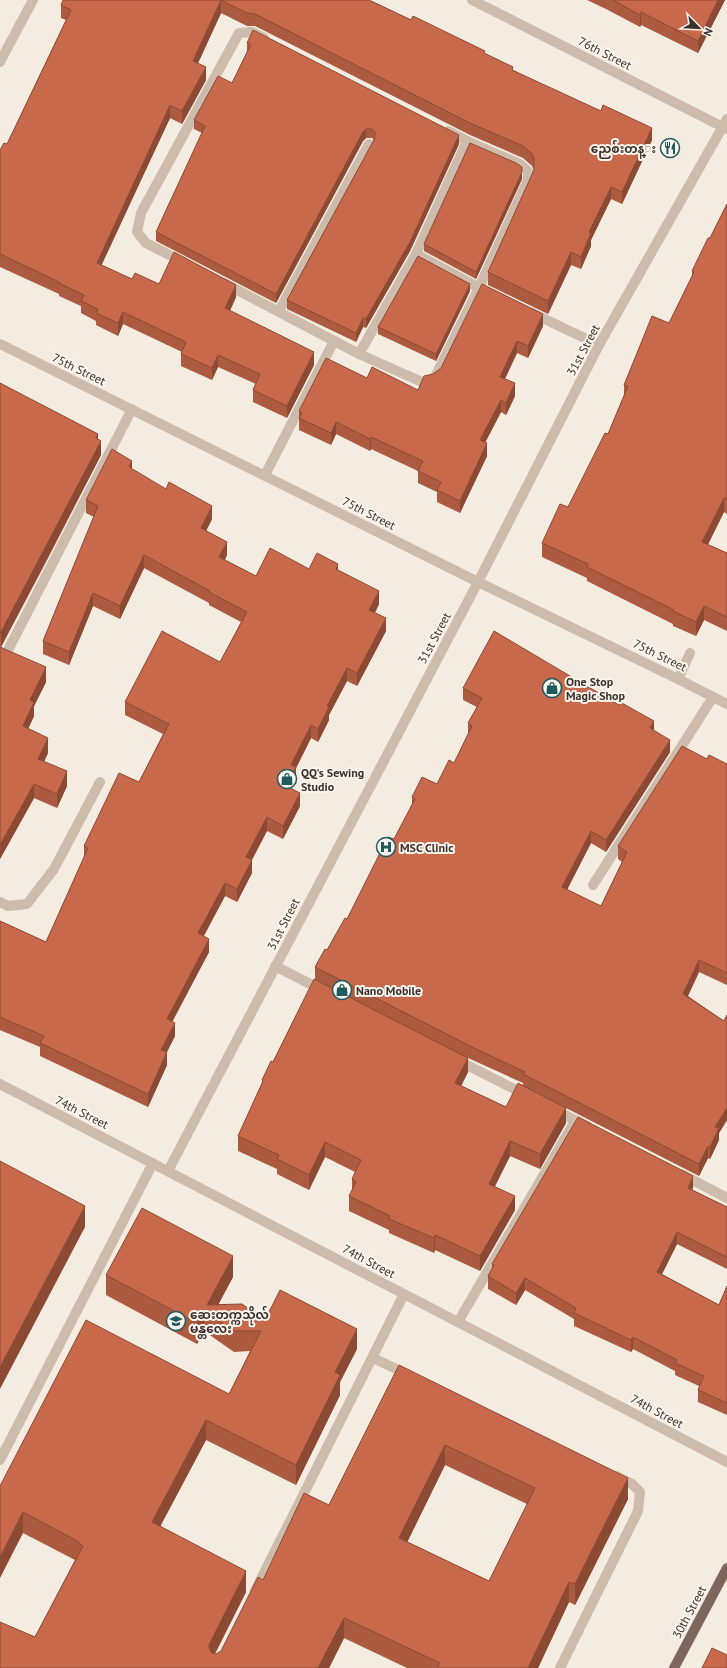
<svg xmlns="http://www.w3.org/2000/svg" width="727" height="1668" viewBox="0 0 727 1668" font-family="'PT Sans','Noto Sans Myanmar',sans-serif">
	<rect width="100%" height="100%" fill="#f4ebe1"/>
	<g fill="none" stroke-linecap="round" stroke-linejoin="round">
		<g stroke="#cdbbac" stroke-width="10">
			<path d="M472,0L727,129"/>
			<path d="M0,62L33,0"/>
			<path d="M416,254L483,290"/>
			<path d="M183,262L146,243L137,232L141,213L239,33L252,32L264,38"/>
			<path d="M224,283L359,354L422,382L429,381L435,377L479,288L528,180V171L520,164L467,141"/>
			<path d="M279,311L369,144"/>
			<path d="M532,313L599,345"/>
			<path d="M0,344L478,582L678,679L727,704"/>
			<path d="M359,354L416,254L467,141L448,131"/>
			<path d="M265,475L334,341"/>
			<path d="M5,656L132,409"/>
			<path d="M678,679L690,653"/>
			<path d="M593,885L713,697"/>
			<path d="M0,902L8,906L27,904L54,869L100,782"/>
			<path d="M275,966L324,991"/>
			<path d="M457,1060L526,1095"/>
			<path d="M0,1084L727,1462"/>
			<path d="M555,1110L587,1126"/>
			<path d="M168,1171L478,582L599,345L727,119"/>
			<path d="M681,1174L727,1198"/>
			<path d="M458,1322L575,1121"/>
			<path d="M373,1358L409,1375"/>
			<path d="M0,1460L153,1163"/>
			<path d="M255,1591L404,1294"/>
			<path d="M560,1668L638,1511L640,1492L632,1484L616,1476"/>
		</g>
		<path stroke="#7d675c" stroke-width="10" d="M674,1668L727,1568"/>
	</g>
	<g fill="#ac5a40" fill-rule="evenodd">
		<path d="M63,0H369L485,54L513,70L652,140L622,204L611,199L591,240V246L581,269L571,265L548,314L488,285V272L534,170L532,166L523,158L470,135L255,26H247L221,13L198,63L206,80L182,124L170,118L101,265L132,279L236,297L230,311L314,365L287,418L253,402V390L256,384L218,367L212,380L181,366V354L182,352L123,324L118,336L96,325V321L81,313V306L59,296V294L0,267V150L7,144L66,20L61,18V5Z"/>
		<path d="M587,0H725L698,53L641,25L640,27L606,9Z"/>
		<path d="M247,43L459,144L410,251L366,328L363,327L356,342L287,309V300L374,140L372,138H366L363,141L276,303L156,241V232L202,133L194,129V120L232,83L247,52Z"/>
		<path d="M522,179L476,279L424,251V244Z"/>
		<path d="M727,204V514L724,512L707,545L727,553V631L704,620L696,636L673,626V624L587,581V578L542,557V543L568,507L608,434L624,396V385L669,323L692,276V271L710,238Z"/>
		<path d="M470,291L436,361L378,334V327Z"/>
		<path d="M543,326L528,358L517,353L505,379L515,396L506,415L501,412L485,443L487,456L460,513L437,502V492L418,483V471L371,449L370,451L336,434L331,445L299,430V411L367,378L418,390L433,374Z"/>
		<path d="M0,383L98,439L101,455L45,564L1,647H0L46,682L34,706V716L28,729L48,753L44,762L67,786L57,808L34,798L0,859Z"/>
		<path d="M132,469L212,519L206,531L227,555L225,560L256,576L309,569L338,570L379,604L375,613L386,631L357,686L347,681L329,715V720L318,742L311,738L296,768V780L292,788L300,806L283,839L267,831L252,860V873L237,902L225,896L204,936L209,952L172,1021L175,1036L167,1052V1065L148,1107L40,1056V1047L0,1030V921L46,942L84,858V846L139,782L163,734L125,715V702L220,662L241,622L209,605V603L144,568L120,619L93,606L69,665L43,654V641L94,517L86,513V500Z"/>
		<path d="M463,688L654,730L670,752L606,852L591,843L567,890L601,906L622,862L618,859V846L707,759L727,764V985L699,972L688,996L724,1021L727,1015V1120L719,1133V1140L710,1159L708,1158L699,1176L566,1108V1123L540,1169L510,1156L495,1186L515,1210L480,1271L435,1250L434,1253L389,1233V1230L349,1211V1196L352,1191V1179L355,1172L325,1157L309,1190L277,1174V1169L238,1151V1136L262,1084V1080L273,1062L315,979V967L327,950L347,919L394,839L412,805V797L437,784L454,763L468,734V723L477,707L463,700ZM468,1058L523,1083V1086L506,1107L461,1086L468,1072Z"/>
		<path d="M693,1188L692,1190L727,1207V1269L677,1244L662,1274L719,1305L727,1286V1415L698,1402V1390L699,1386L675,1375V1371L633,1349L631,1352L574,1326V1319L525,1290L516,1305L488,1289V1276L492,1269V1264Z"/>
		<path d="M106,1275L233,1277L218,1305L357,1349L340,1382V1395L296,1485L206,1440L160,1526L246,1592L215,1654H216L221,1651L263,1580L329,1505L399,1365L628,1499L575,1605L569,1602L538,1668H407L344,1638L329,1668L35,1637L75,1560L23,1533L0,1486L229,1394L250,1351L234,1352L204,1331L197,1344L106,1295ZM445,1465L527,1504L489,1581L407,1542Z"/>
	</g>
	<g fill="#8c4a34">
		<path d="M221,0V13L193,74V61Z"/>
		<path d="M718,0H725L698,53V41Z"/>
		<path d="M641,12V25L640,27V15Z"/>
		<path d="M206,67V80L182,124V111Z"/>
		<path d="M170,105V118L97,275V263Z"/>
		<path d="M652,128V140L622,204V192Z"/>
		<path d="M366,129V138L363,141L276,303V294L363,132Z"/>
		<path d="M459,135V144L410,251L366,328V319Z"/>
		<path d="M522,172V179L476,279V272Z"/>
		<path d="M611,187V199L591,240V246L581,269V257L589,232Z"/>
		<path d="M571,252V265L548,314V301Z"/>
		<path d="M470,284V291L436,361V354Z"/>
		<path d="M236,285V297L225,321V308Z"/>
		<path d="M123,312V324L118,336V323Z"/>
		<path d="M543,314V326L528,358V346Z"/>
		<path d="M363,318V327L356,342V333Z"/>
		<path d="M517,341V353L500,389V377Z"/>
		<path d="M314,352V365L287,418V406Z"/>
		<path d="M218,355V367L212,380V368Z"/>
		<path d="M515,383V396L506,415V403Z"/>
		<path d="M501,400V412L480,452V440Z"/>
		<path d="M336,422V434L331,445V433Z"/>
		<path d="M98,434V446L101,441V455L1,647V632Z"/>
		<path d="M371,437V449L370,451V439Z"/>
		<path d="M487,443V456L460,513V501Z"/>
		<path d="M132,461V474L129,467Z"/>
		<path d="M724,498V512L702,557V542Z"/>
		<path d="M212,506V519L201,541V528Z"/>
		<path d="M227,542V555L219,570V557Z"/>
		<path d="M144,555V568L120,619V606Z"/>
		<path d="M338,564V577L336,569Z"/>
		<path d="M379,591V604L369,623V610Z"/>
		<path d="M93,593V606L69,665V652Z"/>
		<path d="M704,606V620L696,636V622Z"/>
		<path d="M386,618V631L357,686V673Z"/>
		<path d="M46,667V682L34,706V716L23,740V726L30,700Z"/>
		<path d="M347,668V681L329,715V720L318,742V729L327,706Z"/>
		<path d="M654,721V733L650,728Z"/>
		<path d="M311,725V738L296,768V780L286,799V786L291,765Z"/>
		<path d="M48,738V753L38,774V759Z"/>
		<path d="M670,740V752L606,852V840Z"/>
		<path d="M67,771V786L57,808V794Z"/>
		<path d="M34,784V798L0,859V845Z"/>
		<path d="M300,793V806L283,839V826Z"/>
		<path d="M267,817V831L246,870V857Z"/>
		<path d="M591,831V843L562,899V887Z"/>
		<path d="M252,860V873L237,902V889Z"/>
		<path d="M225,883V896L198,946V933Z"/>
		<path d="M209,939V952L167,1032V1019Z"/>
		<path d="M699,960V972L683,1006V994Z"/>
		<path d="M175,1023V1036L161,1063V1050Z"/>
		<path d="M167,1052V1065L148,1107V1094Z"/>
		<path d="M468,1058V1072L455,1098V1083Z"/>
		<path d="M566,1108V1123L540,1169V1154Z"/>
		<path d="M727,1108V1120L719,1133V1140L710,1159V1147L715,1127Z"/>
		<path d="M510,1141V1156L489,1198V1184Z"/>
		<path d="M325,1142V1157L309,1190V1175Z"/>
		<path d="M708,1146V1158L699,1176V1164Z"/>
		<path d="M693,1176V1188L688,1200V1188Z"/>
		<path d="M515,1196V1210L480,1271V1256Z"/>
		<path d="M85,1206V1227L0,1389V1367Z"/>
		<path d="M677,1232V1244L657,1284V1272Z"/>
		<path d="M435,1235V1250L434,1253V1238Z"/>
		<path d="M233,1256V1277L212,1316L207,1305Z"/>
		<path d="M525,1278V1290L516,1305V1293Z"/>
		<path d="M204,1311V1331L197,1344V1323Z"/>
		<path d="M357,1329V1349L340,1382V1395L296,1485V1465L335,1372Z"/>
		<path d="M633,1337V1349L631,1352V1340Z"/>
		<path d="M206,1420V1440L152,1542V1522Z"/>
		<path d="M445,1445V1465L399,1559V1538Z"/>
		<path d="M628,1478V1499L575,1605V1584Z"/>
		<path d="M23,1512V1533L0,1578V1557Z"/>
		<path d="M246,1571V1592L209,1665V1645Z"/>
		<path d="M569,1582V1602L538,1668H528Z"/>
		<path d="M344,1618V1638L329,1668H318Z"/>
	</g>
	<g fill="#c8694b" stroke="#8c4a34" fill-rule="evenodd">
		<path d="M63,0H369L411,20L413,16L485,51L484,53L513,67L512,70L601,111L603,105L652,128L622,192L611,187L589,232L591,233L581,257L571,252L548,301L488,272L534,170V158L532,154L523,146L470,123L255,14L247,13L221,0L193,61L206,67L182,111L170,105L97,263L132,279L135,273L159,284L174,252L236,285L225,308L314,352L287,406L253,390L260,374L218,355L212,368L181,354L186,342L123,312L118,323L96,313L98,309L81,301L84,295L59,283V282L0,254V150L4,143L7,144L71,10L61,5Z"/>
		<path d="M613,0H718L698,41L641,12L640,15Z"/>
		<path d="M253,30L459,135L410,242L366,319L363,318L356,333L287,300L375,138V132L372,129H366L363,132L276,294L156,232L205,126L194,120L218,76L232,83L251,44L247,43Z"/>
		<path d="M470,143L516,163L522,167V172L476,272L424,244Z"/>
		<path d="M727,204V499L724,498L702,542L727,553V617L704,606L696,622L673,611L674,610L587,567L588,564L542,543L560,504L568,507L605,433L608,434L628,386L624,385L652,316L669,323L694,272L692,271L708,238H710Z"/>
		<path d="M418,256L470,284L436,354L378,327Z"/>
		<path d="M482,284L543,314L528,346L517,341L500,377L515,383L506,403L501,400L480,440L487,443L460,501L437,490L441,482L418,471L423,461L371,437L370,439L336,422L331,433L299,418L302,413L299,411L326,358L367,378L372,367L418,390L424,376L433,374L441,368Z"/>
		<path d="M0,383L98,434L96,438L101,441L1,632L0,633Z"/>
		<path d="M112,449L132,461L129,467L166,489L169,482L212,506L201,528L227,542L219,557L256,576L270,548L309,569L317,553L338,564L336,569L379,591L369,610L386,618L357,673L347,668L327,706L329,707L318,729L311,725L291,765L296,767L286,786L300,793L283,826L267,817L246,857L252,860L237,889L225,883L198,933L209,939L167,1019L175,1023L161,1050L167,1052L148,1094L40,1043L44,1036L0,1017V921L46,942L88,848L84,846L119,773L139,782L169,724L125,702L162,631L220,662L247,612L209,592L210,591L144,555L120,606L93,593L69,652L43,641L98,506L86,500Z"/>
		<path d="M494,631L619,705L620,702L654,721L650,728L670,740L606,840L591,831L562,887L601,906L627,852L618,846L682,746L707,759L709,755L727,764V973L699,960L683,994L724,1021L727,1015V1108L715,1127L719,1128L710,1147L708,1146L699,1164L523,1074L525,1072L474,1048L315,967L325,949L327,950L345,918L347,919L388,837L394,839L415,799L412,797L422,777L437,784L449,760L454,763L472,726L468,723L482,698L463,688Z"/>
		<path d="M0,647L46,667L30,700L34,702L23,726L48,738L38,759L67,771L57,794L34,784L0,845Z"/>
		<path d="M314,979L468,1058L455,1083L506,1107L518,1083L566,1108L540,1154L510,1141L489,1184L515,1196L480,1256L435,1235L434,1238L389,1219L390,1216L349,1196L356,1182L352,1179L361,1160L325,1142L309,1175L277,1159L279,1155L238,1136L263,1081L262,1080L271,1061L273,1062Z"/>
		<path d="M578,1117L693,1176L688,1188L727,1207V1257L677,1232L657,1272L719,1305L727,1286V1403L698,1390L704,1376L675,1363L677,1360L633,1337L631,1340L574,1313L576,1308L525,1278L516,1293L488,1276L494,1265L492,1264Z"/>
		<path d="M0,1161L85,1206L0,1367Z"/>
		<path d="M142,1208L233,1256L207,1305L242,1304L265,1320L280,1290L357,1329L335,1372L340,1375L296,1465L206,1420L152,1522L246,1571L209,1645V1648L212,1653L216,1654L221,1651L258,1577L263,1580L304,1493L329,1505L399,1365L628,1478L575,1584L569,1582L528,1668H437L440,1663L344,1618L318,1668H0V1622L35,1637L83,1546L78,1543L79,1542L23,1512L0,1557V1486L86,1320L229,1394L261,1331H234L204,1311L197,1323L106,1275ZM445,1445L535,1488L489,1581L399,1538Z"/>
		<path d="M712,1648L727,1655V1668H702Z"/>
	</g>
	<defs>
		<symbol id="restaurant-ring" viewBox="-11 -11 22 22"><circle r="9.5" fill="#fbf5ee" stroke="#1f5a5e" stroke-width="1.5"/><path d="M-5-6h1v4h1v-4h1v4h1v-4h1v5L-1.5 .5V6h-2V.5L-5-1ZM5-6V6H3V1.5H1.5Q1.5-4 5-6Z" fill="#1f5a5e"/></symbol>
		<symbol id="shop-ring" viewBox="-11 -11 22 22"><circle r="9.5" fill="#fbf5ee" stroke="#1f5a5e" stroke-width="1.5"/><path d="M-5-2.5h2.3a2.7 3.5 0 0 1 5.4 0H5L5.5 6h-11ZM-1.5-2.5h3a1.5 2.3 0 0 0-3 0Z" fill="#1f5a5e"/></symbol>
		<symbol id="hospital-ring" viewBox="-11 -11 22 22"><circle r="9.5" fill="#fbf5ee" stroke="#1f5a5e" stroke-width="1.5"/><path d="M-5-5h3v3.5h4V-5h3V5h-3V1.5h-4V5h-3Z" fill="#1f5a5e"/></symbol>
		<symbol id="university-ring" viewBox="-11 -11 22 22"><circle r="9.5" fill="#fbf5ee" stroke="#1f5a5e" stroke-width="1.5"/><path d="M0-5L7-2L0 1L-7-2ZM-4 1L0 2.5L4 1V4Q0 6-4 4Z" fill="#1f5a5e"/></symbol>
	</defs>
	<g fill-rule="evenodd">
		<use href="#restaurant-ring" x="659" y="137" width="22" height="22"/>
		<use href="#shop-ring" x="541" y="677" width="22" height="22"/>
		<use href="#shop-ring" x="276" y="768" width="22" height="22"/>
		<use href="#hospital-ring" x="375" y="836" width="22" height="22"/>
		<use href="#shop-ring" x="331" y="979" width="22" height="22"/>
		<use href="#university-ring" x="165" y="1310" width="22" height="22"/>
	</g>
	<g text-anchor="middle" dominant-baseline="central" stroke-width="4" stroke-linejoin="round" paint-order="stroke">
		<g font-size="12" fill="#3b302b" stroke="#fbf5ee">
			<text transform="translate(605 53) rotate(27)">76th Street</text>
			<text transform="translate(583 350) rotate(-62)">31st Street</text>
			<text transform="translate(79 369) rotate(26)">75th Street</text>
			<text transform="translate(369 513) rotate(27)">75th Street</text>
			<text transform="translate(434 638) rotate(-62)">31st Street</text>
			<text transform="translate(660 655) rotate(26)">75th Street</text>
			<text transform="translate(283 924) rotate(-63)">31st Street</text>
			<text transform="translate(82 1112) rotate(27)">74th Street</text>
			<text transform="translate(369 1261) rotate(28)">74th Street</text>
			<text transform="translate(657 1411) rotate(28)">74th Street</text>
			<text transform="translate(689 1612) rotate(-62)">30th Street</text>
		</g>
		<g font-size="12" font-weight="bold" fill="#3b302b" stroke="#fbf5ee" text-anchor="start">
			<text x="656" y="148" text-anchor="end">ညေစ်းတန္း</text>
			<text x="566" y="681">One Stop<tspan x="566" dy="14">Magic Shop</tspan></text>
			<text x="301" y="772">QQ's Sewing<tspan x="301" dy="14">Studio</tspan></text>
			<text x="400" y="847">MSC Clinic</text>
			<text x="356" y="990">Nano Mobile</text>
			<text x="190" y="1314">ဆေးတက္ကသိုလ်<tspan x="190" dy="14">မန္တလေး</tspan></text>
		</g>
	</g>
	<g transform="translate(699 28) rotate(114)" stroke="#fbf5ee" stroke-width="3" paint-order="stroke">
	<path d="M0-3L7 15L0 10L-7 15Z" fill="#3b302b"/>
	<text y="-6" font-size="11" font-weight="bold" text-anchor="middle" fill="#3b302b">N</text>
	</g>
</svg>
